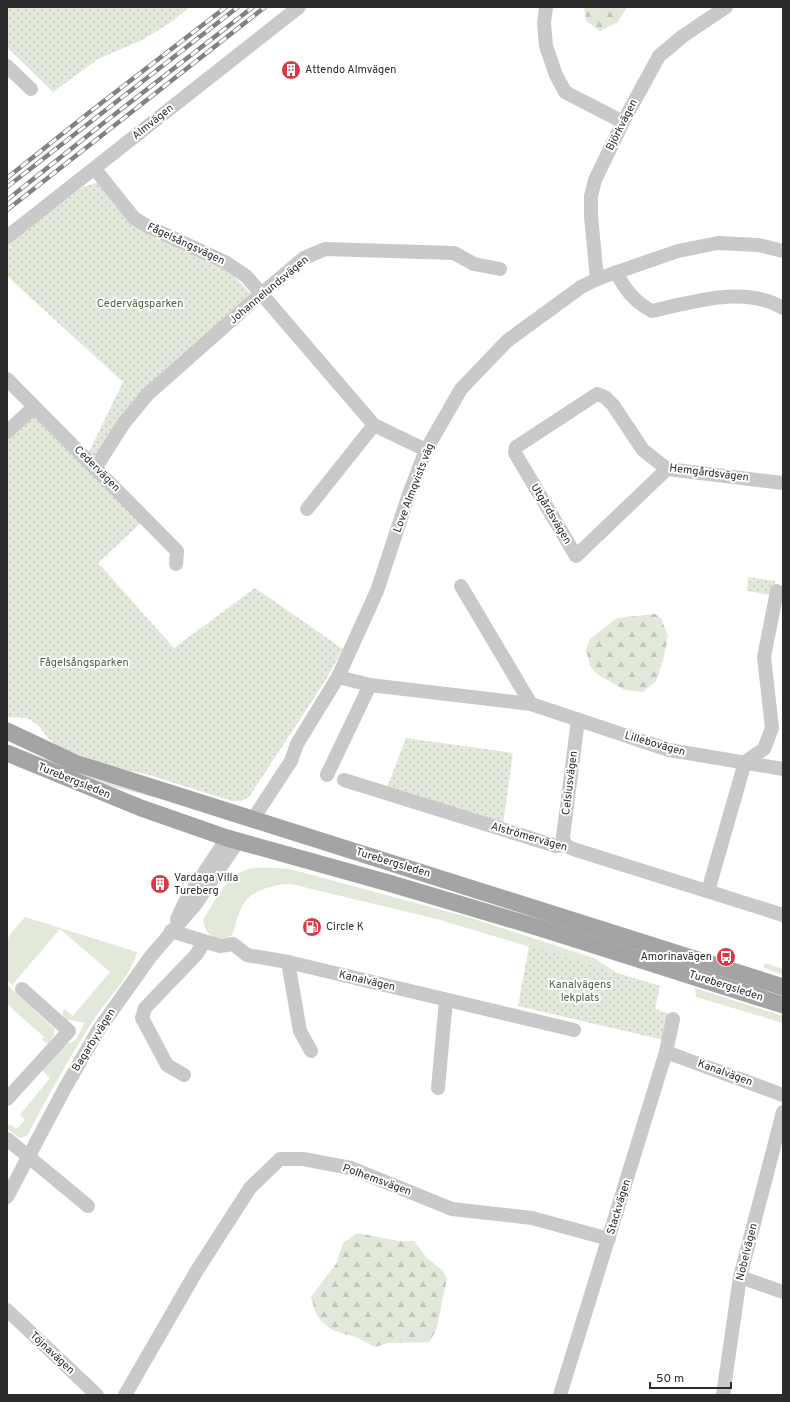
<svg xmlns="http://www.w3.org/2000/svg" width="790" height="1402" viewBox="0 0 790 1402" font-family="Overpass,sans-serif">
	<defs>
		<pattern id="forest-firs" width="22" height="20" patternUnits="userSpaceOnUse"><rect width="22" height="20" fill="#e2e8da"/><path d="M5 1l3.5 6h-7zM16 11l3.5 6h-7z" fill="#c2c7bb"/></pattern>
		<pattern id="park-dots" width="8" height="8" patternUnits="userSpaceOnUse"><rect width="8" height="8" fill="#e2e8da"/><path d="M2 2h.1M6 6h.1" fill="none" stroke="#c2c7bb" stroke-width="1.8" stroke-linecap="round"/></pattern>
	</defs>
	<rect width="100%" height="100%" fill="#fff"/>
	<g fill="#e2e8da">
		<path d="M46,757L155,794L153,797L109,786L44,763Z"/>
		<path d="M277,868L290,869L471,918L594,958L617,973L437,919L291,884C277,884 257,889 247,899C239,908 236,924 232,935C217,943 205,936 203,920C213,904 225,879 243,871C252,866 267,868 277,868Z"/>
		<path d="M25,917L137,952C131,976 106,1001 92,1022C69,1058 47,1098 27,1136L20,1138L7,1129V1127L10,1124L16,1129L25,1120L20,1115L50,1078L41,1069L66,1044L75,1041L85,1023L65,1019L62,1013L65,1009L73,1016L110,972L60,929L12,985L7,980L8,940L9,936Z"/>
		<path d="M764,963L783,969V975L764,968Z"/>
		<path d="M7,985L54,1028V1035L48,1044L42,1040L44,1037L7,1004Z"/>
		<path d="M695,988L783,1016V1023L696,997Z"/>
	</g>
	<g fill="url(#forest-firs)">
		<path d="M584,7H627L618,22L600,31L586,21Z"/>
		<path d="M655,614L661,618L668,636L663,661L656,681L643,692L625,690L598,675L590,666L586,649L590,639L617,618Z"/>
		<path d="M357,1233L399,1241H414L427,1258L442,1270L447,1278L437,1327L430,1342L388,1343L375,1347L358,1338L332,1330L320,1320L315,1311L311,1297L336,1264L343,1243Z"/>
	</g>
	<g fill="url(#park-dots)">
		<path d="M7,7H190L170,23L142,40L98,59L53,92L7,47Z"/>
		<path d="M99,182L128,220L228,270L252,295L145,391L96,462L88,454L123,382L7,276V243L83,187Z"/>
		<path d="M34,413L143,521L98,563L174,648L255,588L343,649L327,678L249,797L241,801H232L146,774L110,767L79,755L58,746L48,738L38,725L27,718L7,717V438Z"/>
		<path d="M748,577L775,581L772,595L747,591Z"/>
		<path d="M406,738L513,753L503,825L386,790Z"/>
		<path d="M529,946L660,986L655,1009L670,1014L664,1040L518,1006Z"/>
	</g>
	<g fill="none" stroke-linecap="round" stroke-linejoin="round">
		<g stroke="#c9c9c9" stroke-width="14">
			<path d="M546,7L544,23L546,46L556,75L565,92L623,122"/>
			<path d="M7,66L31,89"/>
			<path d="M95,169L134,218L147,226L225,262L246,276L374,425L426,450"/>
			<path d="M7,237L299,7"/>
			<path d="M616,272C625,289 634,302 652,311C693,302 744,285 783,308"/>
			<path d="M597,279L591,216V196L595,180L623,122L659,56L683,36L726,7"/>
			<path d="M7,379L177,551L176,564"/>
			<path d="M7,432L34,407"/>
			<path d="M96,467L124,423L147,395L261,294L304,258L325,249L454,253L474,264L500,269"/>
			<path d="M667,469L576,556L515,453L516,447L597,394L605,397L613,405L643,450L667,469L783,483"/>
			<path d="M307,509L374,425"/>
			<path d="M461,586L531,704"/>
			<path d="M338,677L370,685L531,704L669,750L783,769"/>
			<path d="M327,775L370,685"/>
			<path d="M344,780L556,846L565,845L573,849L783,915"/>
			<path d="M253,819L291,761L297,744L338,677L377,591L409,494L426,450L461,389L507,341L581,287L597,279L678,251L718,243L759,245L783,251"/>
			<path d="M565,845L563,837L578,720"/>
			<path d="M708,891L745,762L764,749L772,728L764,657L777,591"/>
			<path d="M177,919L185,902L227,838"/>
			<path d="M171,931L220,946L233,944L247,955L288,962L574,1030"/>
			<path d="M288,962L300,1031L311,1051"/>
			<path d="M666,1052L783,1095"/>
			<path d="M184,1075L167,1065L142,1018L145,1008L196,955L204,942"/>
			<path d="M438,1088L446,1000"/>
			<path d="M7,1099L69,1031L22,989"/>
			<path d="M7,1139L88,1206"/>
			<path d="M7,1197L65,1088L99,1029L151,956L195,905L238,841"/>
			<path d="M740,1277L783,1292"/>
			<path d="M7,1310L97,1395"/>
			<path d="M125,1395L196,1272L250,1188L280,1159H303L351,1168L452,1209L532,1218L609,1239"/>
			<path d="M560,1395L666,1052L673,1019"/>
			<path d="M723,1395L740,1277L783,1112"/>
		</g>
		<g stroke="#a4a4a4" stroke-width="17">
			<path d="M7,731L75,763L783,987"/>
			<path d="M7,753L141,808L227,838L392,884L550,931L783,1005"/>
		</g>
		<defs>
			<g id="rail">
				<path d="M7,178L91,111L226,7"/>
				<path d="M7,187L238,7"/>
				<path d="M7,200L101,125L253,7"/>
				<path d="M7,210L265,7"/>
			</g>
		</defs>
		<use href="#rail" stroke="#818181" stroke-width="4.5"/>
		<use href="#rail" stroke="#fff" stroke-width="3" stroke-dasharray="9" stroke-linecap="butt"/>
	</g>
	<defs>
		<symbol id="building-disc" viewBox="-11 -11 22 22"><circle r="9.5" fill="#d63a44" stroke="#fff"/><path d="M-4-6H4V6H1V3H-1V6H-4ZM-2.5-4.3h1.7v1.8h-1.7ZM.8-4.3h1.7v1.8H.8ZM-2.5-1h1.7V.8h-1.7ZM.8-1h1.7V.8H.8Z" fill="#fff"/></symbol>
		<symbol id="fuel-disc" viewBox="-11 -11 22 22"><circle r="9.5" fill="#d63a44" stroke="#fff"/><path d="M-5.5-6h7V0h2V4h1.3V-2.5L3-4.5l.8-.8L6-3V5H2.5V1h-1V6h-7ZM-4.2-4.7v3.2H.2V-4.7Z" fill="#fff"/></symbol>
		<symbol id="bus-disc" viewBox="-11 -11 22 22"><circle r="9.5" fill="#d63a44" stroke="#fff"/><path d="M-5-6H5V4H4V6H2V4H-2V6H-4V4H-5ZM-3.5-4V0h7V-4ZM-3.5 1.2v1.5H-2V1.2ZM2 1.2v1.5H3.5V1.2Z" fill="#fff"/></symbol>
	</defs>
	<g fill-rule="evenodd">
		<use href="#building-disc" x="280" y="59" width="22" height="22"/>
		<use href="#building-disc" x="149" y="873" width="22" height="22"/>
		<use href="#fuel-disc" x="301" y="916" width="22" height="22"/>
		<use href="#bus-disc" x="715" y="946" width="22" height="22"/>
	</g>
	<g text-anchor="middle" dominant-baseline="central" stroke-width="4" stroke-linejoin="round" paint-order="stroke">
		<g font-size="11" fill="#2c2c2c" stroke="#fff" text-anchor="start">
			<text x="305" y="70">Attendo Almvägen</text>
			<text x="174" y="878">Vardaga Villa<tspan x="174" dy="13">Tureberg</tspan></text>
			<text x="326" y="927">Circle K</text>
			<text x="712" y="957" text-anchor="end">Amorinavägen</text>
		</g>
		<g font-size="11" fill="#2c2c2c" stroke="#fff">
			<text transform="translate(153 122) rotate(-39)">Almvägen</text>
			<text transform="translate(622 125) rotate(-63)">Björkvägen</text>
			<text transform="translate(186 244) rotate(25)">Fågelsångsvägen</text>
			<text transform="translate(269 290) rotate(-40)">Johannelundsvägen</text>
			<text transform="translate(97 469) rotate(45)">Cedervägen</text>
			<text transform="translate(709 473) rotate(7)">Hemgårdsvägen</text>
			<text transform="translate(414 488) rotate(-69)">Love Almqvists väg</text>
			<text transform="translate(551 514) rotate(59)">Utgårdsvägen</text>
			<text transform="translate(655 744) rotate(16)">Lillebovägen</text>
			<text transform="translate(74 781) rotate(22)">Turebergsleden</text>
			<text transform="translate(570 783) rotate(-83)">Celsiusvägen</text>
			<text transform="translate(529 837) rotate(16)">Alströmervägen</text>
			<text transform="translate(393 863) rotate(17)">Turebergsleden</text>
			<text transform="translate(367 981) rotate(13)">Kanalvägen</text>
			<text transform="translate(726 986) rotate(18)">Turebergsleden</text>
			<text transform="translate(94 1040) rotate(-58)">Bagarbyvägen</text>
			<text transform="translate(725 1073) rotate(20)">Kanalvägen</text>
			<text transform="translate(377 1180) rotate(20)">Polhemsvägen</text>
			<text transform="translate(619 1207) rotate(-73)">Stackvägen</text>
			<text transform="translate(747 1252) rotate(-76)">Nobelvägen</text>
			<text transform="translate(52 1353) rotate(43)">Töjnavägen</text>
		</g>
		<g font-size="11" fill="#4f633d" stroke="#fff">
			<text x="140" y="304">Cedervägsparken</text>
			<text x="84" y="663">Fågelsångsparken</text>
			<text x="580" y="985">Kanalvägens<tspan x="580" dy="13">lekplats</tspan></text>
		</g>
	</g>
	<rect width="790" height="1402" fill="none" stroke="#2c2c2c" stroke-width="16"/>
	<path d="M650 1382v6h81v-6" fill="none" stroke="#2c2c2c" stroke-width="2"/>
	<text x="656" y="1382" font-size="12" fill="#2c2c2c" stroke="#ffffff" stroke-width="3" paint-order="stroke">50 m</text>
</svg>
